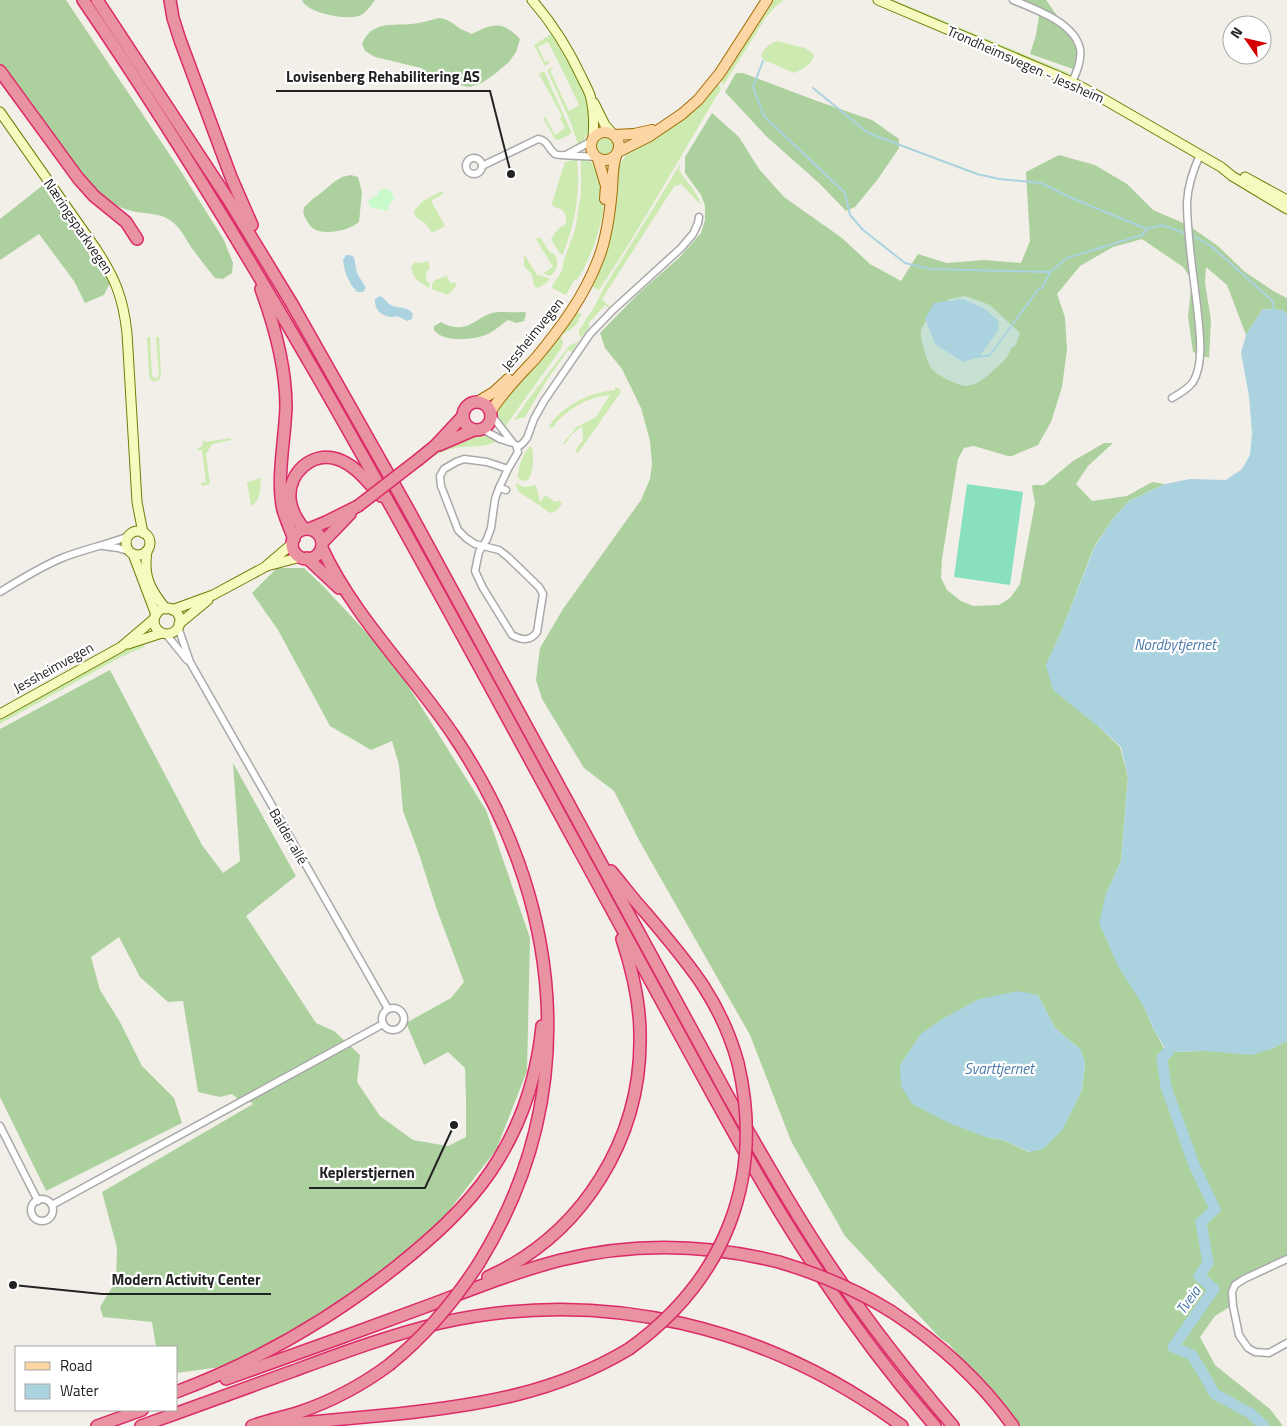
<svg xmlns="http://www.w3.org/2000/svg" width="1287" height="1426" viewBox="0 0 1287 1426" font-family="'Titillium Web',sans-serif">
	<rect width="100%" height="100%" fill="#f2efe9"/>
	<g fill="#cdebb0">
		<path d="M772,0H784L774,8L766,17L723,86L721,81Z"/>
		<path d="M888,0H894L1069,73L1066,75Z"/>
		<path d="M551,34C565,57 612,124 578,145L571,123L547,70L551,68H554L550,71L569,111L579,105L559,63L548,42L538,47L545,62L550,60L549,63L545,66L534,45Z"/>
		<path d="M777,41L805,48L814,54C813,65 803,68 794,73L764,60L761,56C764,48 769,44 777,41Z"/>
		<path d="M544,71L571,131V134L559,140L555,139L543,118L545,117L555,135L565,128L560,118L562,116L539,74Z"/>
		<path d="M718,83L721,89C680,156 643,225 599,290L591,286L618,168L627,153L702,103Z"/>
		<circle cx="605" cy="146" r="9"/>
		<path d="M577,159C581,192 575,223 563,254H560L551,239L558,229L566,224C567,211 564,211 553,206L552,203L565,162Z"/>
		<path d="M581,159C592,159 595,166 598,176C600,181 602,186 603,191C608,215 590,261 577,280L575,279L566,295L552,288L553,284L562,271L564,260L575,230L581,193Z"/>
		<path d="M680,164V166L679,170C686,182 697,190 701,205L681,184L677,186L675,185L602,299L610,307L609,308L605,305L588,324L590,326L581,338L579,333V330L593,309L605,286L659,199Z"/>
		<path d="M442,191L443,194L431,201L445,226L432,233L426,224L415,216L414,211L423,201Z"/>
		<path d="M539,237C544,241 545,247 549,251C553,255 553,252 556,257C559,264 556,272 550,276L543,273L553,267L536,239Z"/>
		<path d="M524,254L538,276L540,275L550,279L546,283L538,288L534,286L532,275L524,266Z"/>
		<path d="M428,261L430,267C425,274 424,279 430,284L429,288C423,284 416,281 413,274C412,272 412,269 411,267L415,262L423,263Z"/>
		<path d="M446,275L451,284L455,282L457,285L448,295L432,289C432,276 438,282 446,275Z"/>
		<path d="M576,312L582,314L578,320L579,321C573,330 567,330 561,336L563,343L561,349L504,428L497,418L499,407L503,399Z"/>
		<path d="M150,337L152,376L156,379L159,376L156,337H159L161,376C160,380 157,382 152,381L149,376L147,338Z"/>
		<path d="M578,342L572,352L568,350L547,380L525,417L514,420L530,397L570,345Z"/>
		<path d="M615,387L620,389L621,392L578,453L575,451L583,440L582,426L572,434L565,444L563,443L577,427L596,417L610,395C586,397 566,410 552,428L549,426C565,404 588,393 615,390Z"/>
		<path d="M477,435H483L497,440C487,449 468,445 455,448C445,450 435,456 426,460L446,445Z"/>
		<path d="M204,438L205,442L231,438V440L212,444L206,454L210,484L202,486L201,483L206,482L202,450H197V449L202,446Z"/>
		<path d="M531,446C535,453 533,474 528,480L523,481L518,478C517,469 524,451 531,446Z"/>
		<path d="M261,478C260,488 261,501 251,506L247,482Z"/>
		<path d="M515,483L524,487L536,485L540,502L545,495L555,502L560,500L562,504L556,511L550,513L541,507V505L540,506L519,492Z"/>
		<path d="M144,643L145,646L144,647L121,657L0,724V719C27,704 54,689 81,674C102,662 121,650 144,643Z"/>
	</g>
	<g fill="#add19e" fill-rule="evenodd">
		<path d="M0,0H66L182,173L224,240L233,263L232,273L223,279L215,278C207,268 199,258 191,247C184,236 181,228 170,220C159,213 148,214 136,212C114,208 99,195 84,179L0,63Z"/>
		<path d="M302,0H375C371,5 367,12 361,15C350,21 316,14 307,6C305,5 303,2 302,0Z"/>
		<path d="M1020,0H1046L1068,31L1080,54L1076,70L1030,54L1036,35L1040,9Z"/>
		<path d="M439,18C449,19 453,24 461,29C464,31 469,32 472,34C493,24 502,20 520,39L516,52L509,62L496,73L482,83L470,87L451,84L430,75L421,68L375,57L365,51L362,44C372,20 392,26 412,24C421,23 430,20 439,18Z"/>
		<path d="M736,73H743L817,101L872,120L899,139V148L878,179L855,207L846,211L820,184L766,136L725,92Z"/>
		<path d="M712,113L739,137L759,169L784,197L842,238L870,264L901,281L918,254L947,263L984,260L1021,263L1030,241L1026,172L1059,155L1095,165L1127,184L1153,210L1188,225L1218,246L1245,272L1275,292L1287,298V314L1282,310L1263,309L1246,335L1227,285L1206,267L1205,283L1211,320L1209,358L1193,352L1188,316L1192,280L1183,267L1142,239L1113,247L1080,266L1057,294L1065,317L1067,350L1062,387L1051,422L1038,445L1012,456H1008L974,446L964,448L958,459L942,559L941,578L947,590L961,601L973,606L999,605L1010,598L1020,584L1035,503L1032,487L1033,485H1044L1073,461L1104,443H1113L1088,466L1076,484L1092,501L1127,496L1152,482L1165,484L1129,501L1112,520L1094,547L1061,632L1046,666L1100,728L1120,747L1128,777L1121,861L1106,894L1133,988L1144,1007L1154,1030L1164,1048L1171,1052L1271,1049L1287,1041V1258L1268,1266L1238,1287L1231,1306L1215,1316L1200,1337L1215,1365L1270,1409L1283,1426H1015L949,1344L941,1339L845,1236L791,1141L750,1035L640,842L614,791L584,768L542,699L536,680L540,648L563,609L641,500L650,479L652,464L650,441L641,408L622,369L605,348L600,333L640,292L680,257L701,233L705,220V206L701,195L685,173V157ZM1038,995L1055,1028L1081,1050L1085,1064L1082,1090L1063,1128L1029,1152L1003,1140L986,1137Z"/>
		<path d="M351,175L358,177L362,192L359,222C350,230 328,235 316,230C311,228 308,223 306,219C303,214 303,212 304,207L314,198L321,193L334,182L342,177Z"/>
		<path d="M47,182L113,277L104,295L85,303L74,281L39,234L0,260V219Z"/>
		<path d="M520,312H525L526,314L524,321L516,323L508,320C501,324 495,331 488,334C475,340 443,343 434,330V326L441,322C457,331 466,328 481,318C485,316 488,314 492,313C501,311 511,313 520,312Z"/>
		<path d="M277,568H304L323,586L392,660L486,810L530,938L527,1071L498,1145L499,1146L435,1229L339,1306L236,1365L176,1373V1347H156L152,1322L103,1317L100,1307L116,1281L117,1248L102,1192L253,1104L243,1095L238,1099L232,1094L220,1097L198,1092L183,1001L168,1002L140,977L119,937L91,957L100,990L120,1022L142,1066L174,1098L182,1123L46,1191L0,1097V729L110,670L202,845L223,873L240,861L233,763L296,876L246,916L316,1023L334,1031L360,1055L357,1082L380,1116L413,1140L448,1146L466,1137V1100L465,1068L448,1052L424,1065L406,1023L451,998L464,982L437,910L418,851L403,811L399,765L392,741L371,750L330,726L278,630L252,593Z"/>
	</g>
	<path fill="#c6e0d4" d="M965,296L990,305L1020,333L1016,345L1011,348C1009,358 999,365 992,372C985,378 977,385 966,386C959,386 936,375 932,369C927,363 919,336 921,330C925,320 940,303 950,299C954,298 960,297 965,296Z"/>
	<path fill="#c8facc" d="M382,189H388L394,196L393,201L388,205L389,209L387,211L370,207L368,201L378,194L379,191Z"/>
	<path fill="#88e0be" d="M967,484L1023,492L1010,585L954,577Z"/>
	<g fill="#aad3df">
		<path d="M346,255H350L354,257L357,273L366,288L363,292H357C349,283 344,272 343,260Z"/>
		<path d="M380,296C385,298 387,304 393,306C402,309 407,306 413,314L412,319L407,321C405,320 402,318 399,317C397,316 393,317 391,317C381,316 374,309 375,299Z"/>
		<path d="M963,299L985,309L998,321L999,329L979,357L963,362L935,344L925,318L934,303Z"/>
		<path d="M1263,309L1282,310L1287,314V1041L1271,1049L1252,1055L1205,1051L1171,1052L1165,1048L1154,1030L1144,1007L1118,966L1099,923L1106,894L1121,861L1128,777L1121,747L1100,728L1053,690L1046,665L1061,632L1094,548L1112,520L1129,501L1165,484L1190,479L1226,480L1242,469L1250,455L1252,433L1249,396L1241,353L1246,335Z"/>
		<path d="M1018,991L1038,995L1055,1028L1081,1050L1085,1064L1082,1090L1063,1129L1043,1149L1030,1152L1003,1140L986,1137L949,1123L912,1104L901,1086L900,1065L921,1034L944,1018L979,999Z"/>
	</g>
	<g fill="none" stroke-linecap="round" stroke-linejoin="round">
		<g stroke="#aad3df" stroke-width="2">
			<path d="M763,61L753,87L764,116L845,193L850,215L863,230L905,263L930,269L1050,272"/>
			<path d="M813,88L868,133L977,174L999,179L1041,183L1069,197L1147,229L1162,225L1195,237L1211,246L1266,295L1273,302L1274,310"/>
			<path d="M979,357L990,355L1038,290L1043,287L1050,272L1067,258L1142,235L1147,229"/>
		</g>
		<path stroke="#aad3df" stroke-width="11" d="M1169,1051L1162,1058L1166,1087L1194,1165L1215,1209L1201,1222L1208,1263L1199,1276L1214,1289L1173,1347L1192,1355L1215,1394L1250,1413L1264,1426"/>
		<defs>
			<g id="street">
				<path d="M1013,0C1035,9 1075,23 1080,49C1082,60 1077,72 1072,82"/>
				<path d="M566,155L592,141"/>
				<circle cx="474" cy="166" r="8"/>
				<path d="M482,166L538,139C548,140 548,149 555,154C558,156 589,156 595,157"/>
				<path d="M1172,398C1179,394 1188,389 1193,382C1205,362 1199,328 1197,306C1193,273 1187,235 1187,202C1188,185 1193,170 1200,155"/>
				<path d="M482,429L500,439L513,443L492,416"/>
				<path d="M518,447L523,443L527,438L534,419L544,401L590,334L613,310L681,248L693,234L698,223L699,217"/>
				<path d="M499,488L495,499L491,528L487,539L479,552L475,571L483,588L512,635C521,640 530,642 537,632L543,594L539,587L508,557L499,550L475,544L466,538L458,530L441,486L440,476L444,469L456,462L464,459L487,462L508,469"/>
				<path d="M506,490L499,488L508,469L518,452L516,445"/>
				<path d="M103,546L118,548L131,552"/>
				<path d="M0,592C20,580 40,567 62,558C84,549 107,545 129,536"/>
				<path d="M178,627L190,662L388,1009"/>
				<path d="M166,634L187,660"/>
				<circle cx="393" cy="1019" r="11"/>
				<path d="M0,1126L38,1201"/>
				<circle cx="42" cy="1210" r="11"/>
				<path d="M52,1205L383,1024"/>
				<path d="M1287,1259L1244,1279L1235,1285L1232,1292L1233,1306L1239,1335L1248,1348L1255,1352L1269,1353L1287,1343"/>
			</g>
			<g id="secondary">
				<path d="M532,0C552,23 569,50 582,78C585,85 590,92 591,99C594,112 594,125 593,138"/>
				<path d="M878,0L1072,82L1093,93L1221,167L1232,176L1287,209"/>
				<path d="M594,103L605,125L612,133"/>
				<path d="M0,112L96,249C115,278 123,297 127,333L137,502L143,533"/>
				<path d="M1245,177L1287,200"/>
				<circle cx="138" cy="543" r="12"/>
				<path d="M147,551C143,577 150,589 166,609"/>
				<path d="M133,554L156,615"/>
				<path d="M267,566L301,557"/>
				<circle cx="167" cy="621" r="13"/>
				<path d="M172,610L213,595L265,567L293,543"/>
				<path d="M179,624L208,600"/>
				<path d="M128,644L162,633"/>
				<path d="M0,714L121,647L154,619"/>
			</g>
			<g id="primary">
				<circle cx="605" cy="146" r="14"/>
				<path d="M614,135L634,134L652,130"/>
				<path d="M618,152L648,137L682,114L698,100L720,73L767,0"/>
				<path d="M598,159L606,186L605,199"/>
				<path d="M479,401L494,392L508,379"/>
				<path d="M491,411C503,392 519,376 535,359C560,329 584,297 598,260C607,238 610,213 612,189C613,177 612,168 616,156"/>
			</g>
			<g id="highway">
				<path d="M83,0C267,269 420,558 576,844C614,915 653,986 692,1057C732,1130 772,1204 819,1273C854,1326 893,1378 935,1426"/>
				<path d="M97,0L228,199L292,304L408,509L729,1098C763,1157 796,1216 835,1273C871,1326 911,1377 953,1426"/>
				<path d="M170,0L173,18L180,40L231,177L252,225"/>
				<path d="M0,71L78,178L94,196L126,222L137,239"/>
				<path d="M261,289C275,327 286,366 286,407C285,439 276,480 283,510C286,520 290,529 294,539"/>
				<circle cx="477" cy="416" r="14"/>
				<path d="M439,445L474,430"/>
				<path d="M419,459L435,446L463,416"/>
				<path d="M304,529C297,520 291,511 290,499C288,473 312,451 337,459C356,465 368,483 381,496"/>
				<path d="M309,529L326,522L358,506"/>
				<circle cx="307" cy="544" r="15"/>
				<path d="M322,543L350,514"/>
				<path d="M322,548C354,617 412,673 454,736C563,898 584,1093 479,1263"/>
				<path d="M307,558L339,588"/>
				<path d="M611,871C622,884 633,899 645,912C687,962 720,998 738,1063"/>
				<path d="M488,1277C583,1234 642,1138 640,1035C640,1003 632,969 622,939"/>
				<path d="M892,1312C939,1343 980,1380 1013,1426"/>
				<path d="M226,1379C291,1356 357,1332 422,1308C468,1291 514,1272 561,1260C634,1242 707,1244 779,1262"/>
				<path d="M176,1392C256,1362 329,1320 396,1267C431,1239 466,1208 491,1171C520,1128 537,1077 542,1026"/>
				<path d="M97,1426L142,1410"/>
				<path d="M141,1426C192,1408 243,1389 293,1371C342,1353 390,1335 440,1323C604,1286 768,1327 902,1426"/>
				<path d="M252,1426C268,1420 285,1417 300,1412C332,1401 362,1385 389,1365"/>
				<path d="M269,1426C312,1422 355,1418 397,1414C480,1405 556,1393 629,1349"/>
			</g>
		</defs>
		<use href="#street" stroke="#a9a9a9" stroke-width="9"/>
		<use href="#secondary" stroke="#707d05" stroke-width="11"/>
		<use href="#primary" stroke="#a06b00" stroke-width="12"/>
		<use href="#highway" stroke="#dc2a67" stroke-width="14"/>
		<use href="#street" stroke="#fff" stroke-width="6"/>
		<use href="#secondary" stroke="#f7fabf" stroke-width="9"/>
		<use href="#primary" stroke="#fcd6a4" stroke-width="10"/>
		<use href="#highway" stroke="#e892a2" stroke-width="11"/>
		<defs>
			<g id="highway-bridge">
				<path d="M358,506L419,459"/>
				<path d="M779,1262C819,1274 857,1290 892,1312"/>
				<path d="M629,1349C725,1280 765,1179 738,1063"/>
				<path d="M389,1365C425,1336 454,1302 479,1263"/>
			</g>
		</defs>
		<use href="#highway-bridge" stroke="#dc2a67" stroke-width="14" stroke-linecap="butt"/>
		<use href="#highway-bridge" stroke="#e892a2" stroke-width="11"/>
	</g>
	<g text-anchor="middle" dominant-baseline="central" stroke-width="4.5" stroke-linejoin="round" paint-order="stroke">
		<g font-size="14" fill="#222" stroke="#fff">
			<text transform="translate(1026 64) rotate(24)">Trondheimsvegen - Jessheim</text>
			<text transform="translate(79 226) rotate(56)">Næringsparkvegen</text>
			<text transform="translate(532 334) rotate(-51)">Jessheimvegen</text>
			<text transform="translate(53 667) rotate(-29)">Jessheimvegen</text>
			<text transform="translate(289 836) rotate(60)">Balder allé</text>
		</g>
		<g font-size="15" font-style="italic" fill="#4a7aab" stroke="#fff">
			<text x="1175" y="644">Nordbytjernet</text>
			<text x="999" y="1068">Svarttjernet</text>
			<text transform="translate(1188 1300) rotate(-55)">Tveia</text>
		</g>
	</g>
	<path fill="none" stroke="#222" stroke-width="2" d="M511 174L490 91H276M454 1125L425 1188H309M13 1285L102 1294H271"/>
	<g fill="#222" stroke="#fff" stroke-width="2">
		<circle cx="511" cy="174" r="5"/>
		<circle cx="454" cy="1125" r="5"/>
		<circle cx="13" cy="1285" r="5"/>
	</g>
	<g font-size="15" text-anchor="middle" font-weight="bold" fill="#222" stroke="#fff" stroke-width="4.5" stroke-linejoin="round" paint-order="stroke">
		<text x="383" y="82">Lovisenberg Rehabilitering AS</text>
		<text x="367" y="1178">Keplerstjernen</text>
		<text x="186" y="1285">Modern Activity Center</text>
	</g>
	<rect x="15" y="1346" width="162" height="65" fill="#ffffff" stroke="#a7a7a7"/>
	<rect x="25" y="1362" width="25" height="8" fill="#fcd6a4" stroke="#a7a7a7"/>
	<text x="60" y="1371" font-size="15" fill="#222222">Road</text>
	<rect x="25" y="1384" width="25" height="15" fill="#aad3df" stroke="#a7a7a7"/>
	<text x="60" y="1396" font-size="15" fill="#222222">Water</text>
	<g transform="translate(1247 40) rotate(304)"><circle r="24" fill="#ffffff" stroke="#a7a7a7"/>
	<path d="M0-4L9 19L0 12L-9 19Z" fill="#d40000"/>
	<text y="-8" font-size="14" font-weight="bold" text-anchor="middle" fill="#222222">N</text>
	</g>
</svg>
